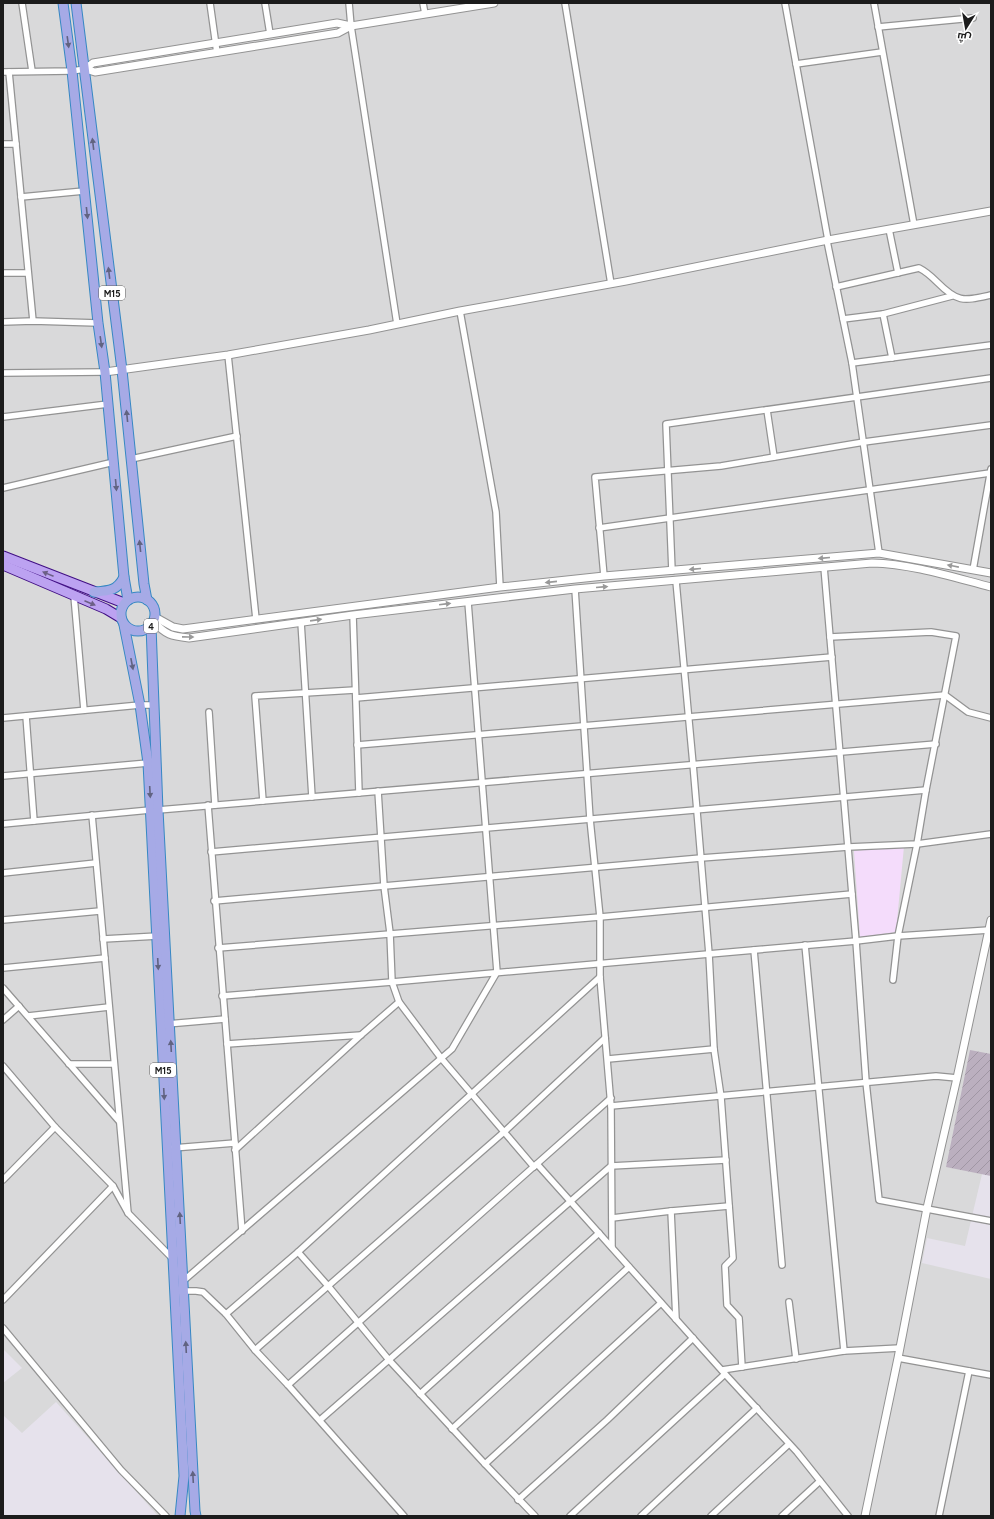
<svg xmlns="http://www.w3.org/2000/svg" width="994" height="1519" viewBox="0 0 994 1519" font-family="Figtree,Cairo,sans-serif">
	<defs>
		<pattern id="construction-furrows" width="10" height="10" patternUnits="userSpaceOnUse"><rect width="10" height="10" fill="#bbafbf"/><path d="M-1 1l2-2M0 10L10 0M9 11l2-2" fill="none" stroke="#a096a4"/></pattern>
	</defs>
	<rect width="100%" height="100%" fill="#e6e2ec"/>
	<path fill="#d9d9da" d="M3,3H991V1136L965,1246L927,1238L922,1263L991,1279V1516H158L56,1402L22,1433L3,1415V1383L22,1368L3,1349Z"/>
	<path fill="#f4dcfb" d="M904,846L896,932L860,937L854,851Z"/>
	<path fill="url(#construction-furrows)" d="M970,1050L991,1054V1176L946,1167Z"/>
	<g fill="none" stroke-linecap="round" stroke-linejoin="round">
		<defs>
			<g id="minor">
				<path d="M22,3L32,71"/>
				<path d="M210,3L217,53"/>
				<path d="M265,3L270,34"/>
				<path d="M349,3L351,26L397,324"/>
				<path d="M423,3L425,14"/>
				<path d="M565,3L611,284"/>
				<path d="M785,3L828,240"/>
				<path d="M874,3L914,225"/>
				<path d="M878,27L973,18"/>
				<path d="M796,64L882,52"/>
				<path d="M3,72L72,71L85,69"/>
				<path d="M9,72L33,321"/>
				<path d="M3,144H16"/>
				<path d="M21,197L84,191"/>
				<path d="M889,229L898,273"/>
				<path d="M827,241L852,363L879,553"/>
				<path d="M3,273H28"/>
				<path d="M836,287L919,268C927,272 931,276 937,282C958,303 963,301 991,295"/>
				<path d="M460,311L496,512L500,587"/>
				<path d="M883,314L892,358"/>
				<path d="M843,319L883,314L952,296"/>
				<path d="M3,322L33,321L98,323"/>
				<path d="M228,355L256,619"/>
				<path d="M852,363L991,345"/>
				<path d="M3,373L105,372"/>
				<path d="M767,410L774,457"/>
				<path d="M3,417L108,404"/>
				<path d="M131,459L237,436"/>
				<path d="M3,488L114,462"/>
				<path d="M599,528L990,473"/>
				<path d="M824,567L856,941L866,1082L879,1200L991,1221"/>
				<path d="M973,570L991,469"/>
				<path d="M672,571L666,424L991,378"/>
				<path d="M604,576L595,477L721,466L864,442L991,425"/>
				<path d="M676,581L693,764L709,954L714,1049L721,1097L733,1258L725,1266L727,1305L739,1318L742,1367"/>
				<path d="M575,589L590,819L600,917V977L611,1106L612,1247"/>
				<path d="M74,596L84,710"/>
				<path d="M353,615L359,793"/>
				<path d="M301,622L312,797"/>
				<path d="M830,637L931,632L956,636L926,790L917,844L898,936L893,980"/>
				<path d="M356,698L832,657"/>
				<path d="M209,712L215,805"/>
				<path d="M26,716L34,821"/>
				<path d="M3,718L140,705H154"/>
				<path d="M357,745L945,695L968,712L991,718"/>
				<path d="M3,776L148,763"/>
				<path d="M378,791L384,886L390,933L392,982L399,1002L441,1058L534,1167"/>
				<path d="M263,801L255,696L355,690"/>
				<path d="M208,805L242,1231"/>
				<path d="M158,810L936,744"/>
				<path d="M92,815L128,1213"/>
				<path d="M3,824L150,810"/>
				<path d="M211,852L926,790"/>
				<path d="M3,873L96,863"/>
				<path d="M214,901L701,858L848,847L917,844L991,834"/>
				<path d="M3,920L100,911"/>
				<path d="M103,939L158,936"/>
				<path d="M805,945L844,1351"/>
				<path d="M218,948L600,917L852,894"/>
				<path d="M754,950L782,1265"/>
				<path d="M3,968L105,958"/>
				<path d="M3,988L119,1121"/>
				<path d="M222,996L392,982L856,941L898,936L989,930"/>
				<path d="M28,1016L109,1007"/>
				<path d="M3,1020L19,1006"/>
				<path d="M167,1024L225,1019"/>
				<path d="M227,1044L361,1035"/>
				<path d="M608,1059L714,1049"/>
				<path d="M69,1064H114"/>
				<path d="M3,1066L55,1127L113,1186L128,1213L174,1260"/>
				<path d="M611,1106L936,1076L957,1078"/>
				<path d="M173,1148L235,1143"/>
				<path d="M235,1150L361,1035L399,1002"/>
				<path d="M537,1164L725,1374L797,1452L848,1516"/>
				<path d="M3,1180L55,1127"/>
				<path d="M671,1211L676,1319"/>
				<path d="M612,1218L671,1211L729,1206"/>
				<path d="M298,1252L329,1287L389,1360L485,1464L535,1516"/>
				<path d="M182,1282L452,1049L497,972L468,602"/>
				<path d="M181,1291H196L203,1292L226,1314L255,1350L288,1385L404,1516"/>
				<path d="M3,1300L113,1186"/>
				<path d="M789,1302L796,1359"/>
				<path d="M226,1314L298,1252L600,977"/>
				<path d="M3,1328L121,1470L166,1516"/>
				<path d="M255,1350L504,1132L605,1038"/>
				<path d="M898,1358L991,1375"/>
				<path d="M722,1370L844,1351L900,1348"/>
				<path d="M288,1385L611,1098"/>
				<path d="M420,1394L599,1233"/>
				<path d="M320,1420L611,1166L726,1160"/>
				<path d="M452,1429L629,1267"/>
				<path d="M485,1464L661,1303"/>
				<path d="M518,1500L607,1420L693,1338"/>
				<path d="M570,1516L725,1374"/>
				<path d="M641,1516L757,1408"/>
				<path d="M711,1516L789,1444"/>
				<path d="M782,1516L820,1481"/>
				<path d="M939,1516L969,1371"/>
			</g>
			<g id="tertiary">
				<path d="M85,69L95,72L338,33L351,26L494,3"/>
				<path d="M85,69L93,63L337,23L351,26"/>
				<path d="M105,372L228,355L369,330L460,311L626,281L828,240L991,211"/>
				<path d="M155,617L173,627L183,629L500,587L604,576L879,553L991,573"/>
				<path d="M154,622C166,635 171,636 189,638L353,615L575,589L872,563C912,564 952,577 991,587"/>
				<path d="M865,1516L898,1358L927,1208L957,1078L991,920"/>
			</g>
			<g id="primary">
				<path d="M3,556L124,603"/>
				<path d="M3,565L106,609L121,618"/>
			</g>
			<g id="trunk">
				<path d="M63,3L72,71L98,323L105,372L124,577L128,600"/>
				<path d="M76,3L122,370L144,584L147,600"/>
				<path d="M94,592C109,591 117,591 124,577"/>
				<circle cx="138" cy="614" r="17"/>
				<path d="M124,625L140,705L148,763L184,1476L180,1516"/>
				<path d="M151,626L158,810L195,1511L196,1516"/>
			</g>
		</defs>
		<use href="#minor" stroke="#939393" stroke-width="8"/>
		<use href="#tertiary" stroke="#939393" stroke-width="9"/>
		<use href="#primary" stroke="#410f84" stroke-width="11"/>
		<use href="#trunk" stroke="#3688c3" stroke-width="11"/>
		<use href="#minor" stroke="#fff" stroke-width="5.5"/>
		<use href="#tertiary" stroke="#fff" stroke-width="7"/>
		<use href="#primary" stroke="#bca2f1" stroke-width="9"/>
		<use href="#trunk" stroke="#a6aae6" stroke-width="9"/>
	</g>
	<defs><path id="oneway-solid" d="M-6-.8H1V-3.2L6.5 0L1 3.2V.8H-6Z"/></defs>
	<g fill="#616381">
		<use href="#oneway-solid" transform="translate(68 42) rotate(82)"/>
		<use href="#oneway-solid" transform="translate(93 144) rotate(-97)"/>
		<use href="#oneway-solid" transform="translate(87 213) rotate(84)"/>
		<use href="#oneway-solid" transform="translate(109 273) rotate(-97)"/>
		<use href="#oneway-solid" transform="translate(101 342) rotate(82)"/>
		<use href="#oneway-solid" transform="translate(127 416) rotate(-96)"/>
		<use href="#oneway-solid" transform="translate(116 485) rotate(85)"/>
		<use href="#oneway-solid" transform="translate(140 546) rotate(-96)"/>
		<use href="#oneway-solid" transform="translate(132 664) rotate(79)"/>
		<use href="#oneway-solid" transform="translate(150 792) rotate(87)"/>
		<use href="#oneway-solid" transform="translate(158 964) rotate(87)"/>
		<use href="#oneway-solid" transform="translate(171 1046) rotate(-93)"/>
		<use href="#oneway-solid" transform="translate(164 1094) rotate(87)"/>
		<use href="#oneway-solid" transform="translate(180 1218) rotate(-93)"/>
		<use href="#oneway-solid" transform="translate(186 1347) rotate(-93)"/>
		<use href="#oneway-solid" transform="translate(193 1477) rotate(-93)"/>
	</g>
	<g fill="#999">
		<use href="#oneway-solid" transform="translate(824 558) rotate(175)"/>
		<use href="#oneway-solid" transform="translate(953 566) rotate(-169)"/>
		<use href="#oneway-solid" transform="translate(695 569) rotate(175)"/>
		<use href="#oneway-solid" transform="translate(551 582) rotate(174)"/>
		<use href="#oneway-solid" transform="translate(602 587) rotate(-5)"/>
		<use href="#oneway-solid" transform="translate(445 604) rotate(-7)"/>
		<use href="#oneway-solid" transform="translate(316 620) rotate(-8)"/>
		<use href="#oneway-solid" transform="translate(188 637) rotate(1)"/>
	</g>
	<g fill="#6c5f86">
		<use href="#oneway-solid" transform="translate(48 574) rotate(-158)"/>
		<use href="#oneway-solid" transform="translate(90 603) rotate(23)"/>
	</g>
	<g text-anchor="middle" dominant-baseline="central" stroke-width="3.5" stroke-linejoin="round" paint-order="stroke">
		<g fill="#fff" stroke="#606060" stroke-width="1">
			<rect x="99" y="286" width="26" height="14" rx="3"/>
			<rect x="144" y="619" width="14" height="14" rx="3"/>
			<rect x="150" y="1063" width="26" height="14" rx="3"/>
		</g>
		<g font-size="9" font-weight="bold" fill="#1c1c1c">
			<text x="112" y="293">M15</text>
			<text x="151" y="626">4</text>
			<text x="163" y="1070">M15</text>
		</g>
	</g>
	<rect width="994" height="1519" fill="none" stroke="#1c1c1c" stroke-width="8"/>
	<g transform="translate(966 28) rotate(191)" stroke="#ffffff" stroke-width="3" paint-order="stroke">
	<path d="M0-3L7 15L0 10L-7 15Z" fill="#1c1c1c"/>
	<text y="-6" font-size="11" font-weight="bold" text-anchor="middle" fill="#1c1c1c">ش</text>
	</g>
</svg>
